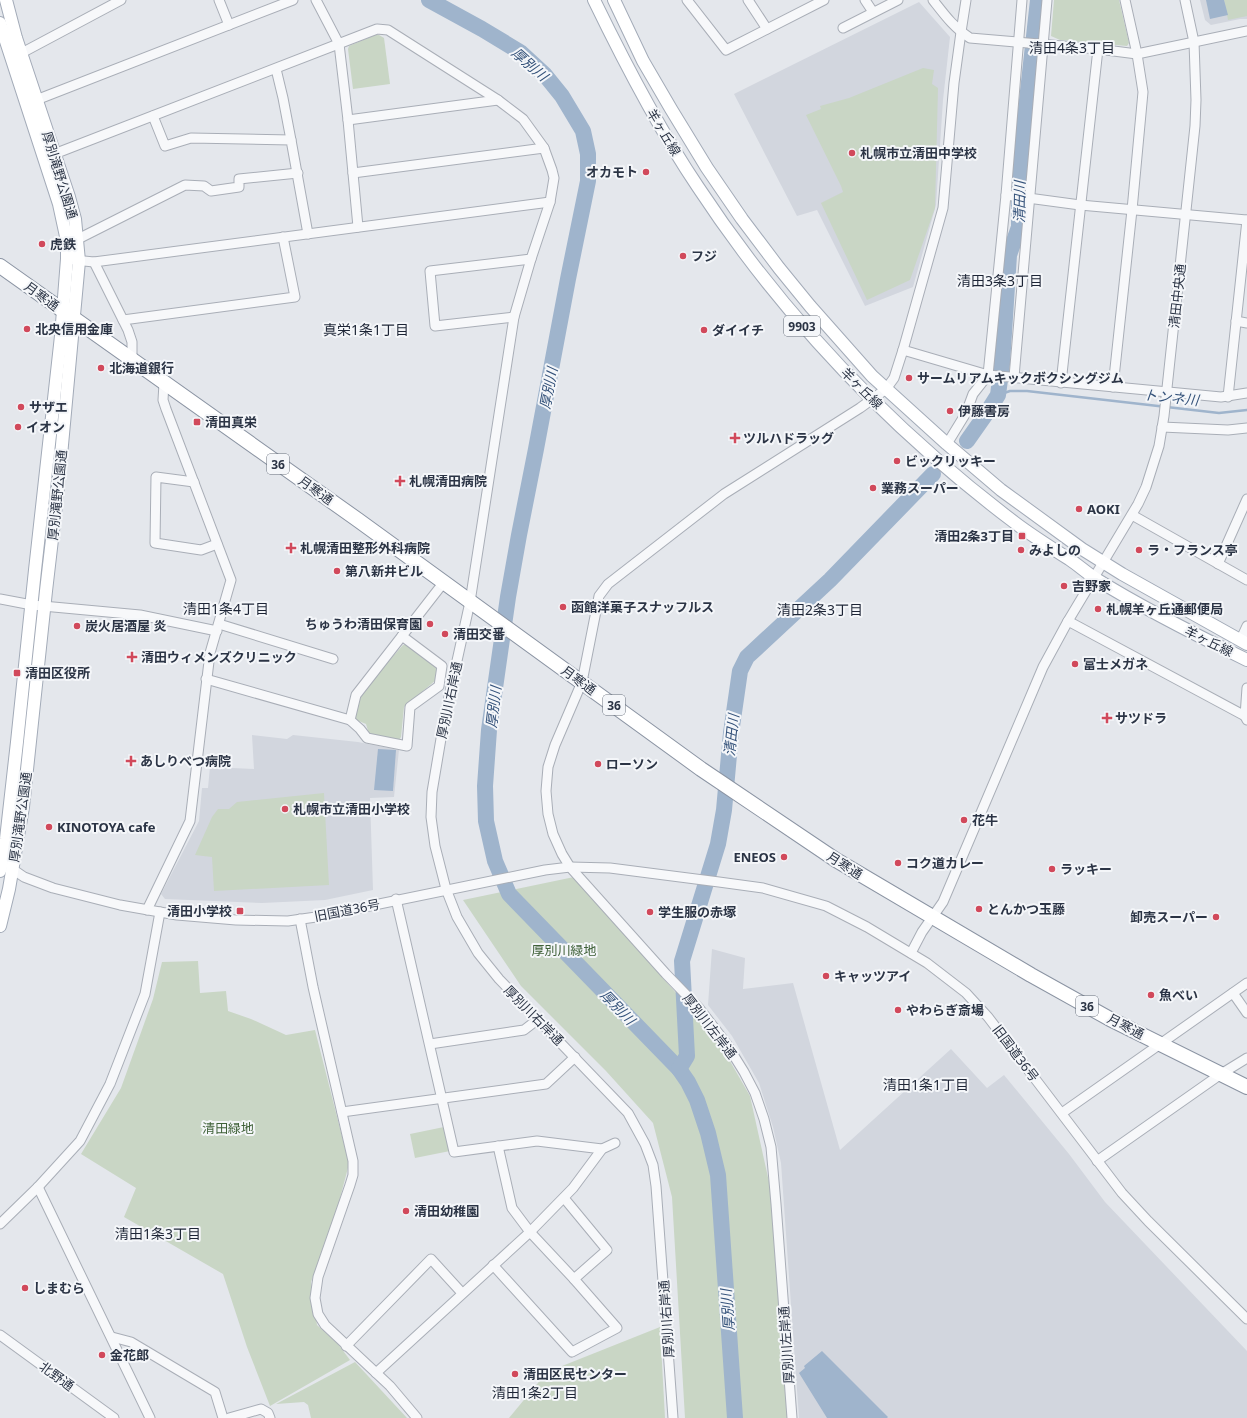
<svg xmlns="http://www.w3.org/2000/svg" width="1247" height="1418" viewBox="0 0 1247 1418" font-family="'Noto Sans','Noto Sans JP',sans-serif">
	<rect width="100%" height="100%" fill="#e4e7ec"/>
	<g fill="#d2d6de">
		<path d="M1200,0H1247V19H1240L1211,25L1205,20Z"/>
		<path d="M919,2L950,37L943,100L936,205L913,287L865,306L817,210L797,216L734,94Z"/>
		<path d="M252,735L287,739L293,735L358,742L399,750L394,797L370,798L373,890L325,900L262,903L165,899L161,894L199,821L202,788H208L210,767L254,769Z"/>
		<path d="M712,949L745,958L743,989L793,983L840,1150L951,1049L987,1088L1004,1075L1069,1154L1105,1202L1247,1351V1418H799L781,1163L773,1127L759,1083L732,1036L708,1005Z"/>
	</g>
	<g fill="#c9d6c5">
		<path d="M1054,0H1119L1129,43L1127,46L1060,40L1051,36Z"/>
		<path d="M1224,0H1247V16L1228,20Z"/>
		<path d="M375,35H379L384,38L390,84L353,89L348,49L349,46Z"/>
		<path d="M923,68L934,70L932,84L938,88L935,208L910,280L867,300L821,203L843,192L841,186L806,115L821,109L820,106L849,98Z"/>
		<path d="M403,645H408L438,667L436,680L404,707L401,737L399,740L369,734L366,724L354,719L360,694Z"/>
		<path d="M324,793L329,885L214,891L212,857L195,855L212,817L218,809H229L237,802Z"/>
		<path d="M574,877L677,994L715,1035L750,1096L773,1200L788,1418H685L672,1197L653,1123L606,1071L521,986L463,900Z"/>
		<path d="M198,961L200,993L226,991L228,1011L251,1019L286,1035L315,1030L349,1164L335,1217L311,1282L317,1325L338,1344L350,1360L270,1406L247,1347L223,1274L124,1217L136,1188L81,1154L121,1088L153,999L162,962Z"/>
		<path d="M444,1127L450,1151L415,1158L410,1134Z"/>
		<path d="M660,1327L665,1418H509L547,1372Z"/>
		<path d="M355,1362L407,1418H311L308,1405L304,1402L276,1404Z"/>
	</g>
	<g fill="#9fb4cc">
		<path d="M1206,0H1224L1228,15L1210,19Z"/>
		<path d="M378,749L396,750L393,791L374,790Z"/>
		<path d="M822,1351L888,1417L887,1418H827L799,1373L805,1368L804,1366Z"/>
	</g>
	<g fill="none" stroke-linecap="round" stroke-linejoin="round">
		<path stroke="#9fb4cc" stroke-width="2.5" d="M998,395L1010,391H1027L1219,413L1247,410"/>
		<g stroke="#9fb4cc" stroke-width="16">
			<path d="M429,0L482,29L520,52L545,75L562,96L583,131L588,154V181L568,279L536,449L519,535L508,597L489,730L485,786L486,821L495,861L509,894L679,1069L688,1082L697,1100L708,1133L718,1175L735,1418"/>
			<path d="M967,441L986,414L998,395L1002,364L1009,255L1019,227V173L1038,0"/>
			<path d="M679,1069L687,1056L682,961L718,844L724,810L731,733L740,671L747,657L830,580L933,474"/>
		</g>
		<defs>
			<g id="minor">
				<path d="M219,0L229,25"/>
				<path d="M316,0L339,44L348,120L358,227"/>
				<path d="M687,0L726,50L824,0"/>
				<path d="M748,0L767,29"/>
				<path d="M865,0L873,12"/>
				<path d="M933,0C944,14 954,28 970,38L1098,49L1137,54L1247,31"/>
				<path d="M843,28L898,0"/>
				<path d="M16,56L121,0"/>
				<path d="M276,69L283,98L291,140"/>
				<path d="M31,102L293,0"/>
				<path d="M153,116L165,146L191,138L291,140L308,234"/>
				<path d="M348,120L498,100"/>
				<path d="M49,156L377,29L388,30L498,100L523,119L544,148L552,170L554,178L550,202L531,259L514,317L470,602L445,715L432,792L431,817L435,846L446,889L457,917L478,953L499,979L628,1113L645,1144L653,1165L656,1186L673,1418"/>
				<path d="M353,173L544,148"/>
				<path d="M1006,195L1080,205L1247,220"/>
				<path d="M78,239L185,185L204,186L211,191L239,187V179L298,173"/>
				<path d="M74,260L94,262L550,202"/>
				<path d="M94,262L128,330L132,342V359"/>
				<path d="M514,317L435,326L430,271L531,259"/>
				<path d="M123,320L295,297L283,237"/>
				<path d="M1236,321L1247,323"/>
				<path d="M903,350L988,375L1221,397L1247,393"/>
				<path d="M1014,377L1047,0"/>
				<path d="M1061,383L1098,49"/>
				<path d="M1113,387L1132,210L1143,92L1137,54L1125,0"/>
				<path d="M1228,397L1247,220"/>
				<path d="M1162,427L1228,430L1247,428"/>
				<path d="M947,444L966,413L973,394L988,375L1006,195L1022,0"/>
				<path d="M194,482L156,477L155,543L201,550L217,544"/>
				<path d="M1132,515L1247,580"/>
				<path d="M1218,564L1247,499"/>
				<path d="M0,599L32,605L140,615L217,631"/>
				<path d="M1068,621L1245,716"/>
				<path d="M219,624L333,659"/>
				<path d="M1240,641L1247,626"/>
				<path d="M206,679L350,720L360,729L367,738L407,746L410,707L439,686L442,666L402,636L444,582"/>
				<path d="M350,720L356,695L402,636"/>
				<path d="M1247,720L1245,716L1247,688"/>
				<path d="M8,866L24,877L53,888L120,905L177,915L236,920L288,921L316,917L545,870L570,867L610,868L719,882L763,888L826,906L867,927L927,963L966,993L988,1017L1122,1193L1148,1221L1247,1319"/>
				<path d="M396,899L454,1152L537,1141L602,1149"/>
				<path d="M147,910L190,821L210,653L231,580L166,409L163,400L164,383"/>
				<path d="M300,919L313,987L353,1161V1175L350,1185L318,1277L315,1298L318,1314L325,1325L390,1386L417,1418"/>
				<path d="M911,953L922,932L943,902L1043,667L1068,621L1138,504L1146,487L1159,446L1164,416L1195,126L1196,100L1194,42L1185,0"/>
				<path d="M1233,993L1247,1013"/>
				<path d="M430,1044L524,1030L537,1020"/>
				<path d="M342,1112L546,1084L575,1057"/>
				<path d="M1062,1113L1247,983"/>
				<path d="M1097,1161L1221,1074L1247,1058"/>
				<path d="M38,1187L150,1418"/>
				<path d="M564,1198L607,1250L574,1279"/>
				<path d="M0,1224L38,1187L80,1141L110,1084L145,994L160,912"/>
				<path d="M493,1265L572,1352L617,1328L574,1279L530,1232L512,1208L498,1146"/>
				<path d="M0,1335L114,1418"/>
				<path d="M112,1337L131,1342L215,1392L223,1418"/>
				<path d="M346,1346L431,1259L462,1293"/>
				<path d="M376,1373L530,1232L573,1188L602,1149L615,1143"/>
				<path d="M229,1418L261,1409L268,1413L270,1418"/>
				<path d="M792,1418L776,1204L771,1147L764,1119L755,1093L744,1072L726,1043L699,1008L666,974L570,867L562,854L553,834L548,814L546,791L548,767L555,745L582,682L599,596L608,584L724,494L860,408L886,389L894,378L903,350L943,208L954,83L961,32L966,0"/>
			</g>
			<g id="major">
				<path d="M594,0C625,64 658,128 698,187C783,316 891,429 1014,522C1031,535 1050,547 1069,559C1078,565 1087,573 1096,579C1144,609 1196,635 1247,660"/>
				<path d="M614,0L643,61L671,109L707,168L742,219L779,268L810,306L872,376L947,444L1001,490L1082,549L1122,574L1247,644"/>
				<path d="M0,23L59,204L67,241V259L61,336L35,570L17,742L6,839L0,871"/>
				<path d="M0,926L9,889L23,807L46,591L58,488L79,261L75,219L69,197L16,38L6,0"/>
			</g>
			<path id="highway" d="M0,266L358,520L701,769L836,860L1031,975L1110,1019L1247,1087"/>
		</defs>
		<use href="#minor" stroke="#a9aeb7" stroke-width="11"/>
		<use href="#major" stroke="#a3abb8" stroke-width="14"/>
		<use href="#highway" stroke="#8b94a3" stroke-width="16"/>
		<use href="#minor" stroke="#f7f8fa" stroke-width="9"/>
		<use href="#major" stroke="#fff" stroke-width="12"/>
		<use href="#highway" stroke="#fff" stroke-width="14"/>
	</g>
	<g fill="#d1495b" stroke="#f4f6f9" stroke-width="1.5">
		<circle cx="852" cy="153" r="4"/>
		<circle cx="646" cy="172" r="4"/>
		<circle cx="42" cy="244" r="4"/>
		<circle cx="683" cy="256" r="4"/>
		<circle cx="27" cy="329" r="4"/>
		<circle cx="704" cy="330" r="4"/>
		<circle cx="101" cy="368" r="4"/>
		<circle cx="909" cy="378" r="4"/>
		<circle cx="21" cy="407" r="4"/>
		<circle cx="950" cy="411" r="4"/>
		<rect x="193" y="418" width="8" height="8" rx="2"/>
		<circle cx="18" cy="427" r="4"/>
		<path d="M733 432h4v4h4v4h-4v4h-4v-4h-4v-4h4z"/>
		<circle cx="897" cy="461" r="4"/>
		<path d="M398 475h4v4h4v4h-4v4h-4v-4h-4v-4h4z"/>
		<circle cx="873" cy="488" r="4"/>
		<circle cx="1079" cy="509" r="4"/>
		<rect x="1018" y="532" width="8" height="8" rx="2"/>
		<path d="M289 542h4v4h4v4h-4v4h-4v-4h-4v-4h4z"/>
		<circle cx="1021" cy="550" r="4"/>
		<circle cx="1139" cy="550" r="4"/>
		<circle cx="337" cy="571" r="4"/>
		<circle cx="1064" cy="586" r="4"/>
		<circle cx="563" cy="607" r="4"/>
		<circle cx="1098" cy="609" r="4"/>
		<circle cx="430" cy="624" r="4"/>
		<circle cx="77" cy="626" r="4"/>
		<circle cx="445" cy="634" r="4"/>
		<path d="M130 651h4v4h4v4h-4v4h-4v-4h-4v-4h4z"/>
		<circle cx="1075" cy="664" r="4"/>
		<rect x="13" y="669" width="8" height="8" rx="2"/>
		<path d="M1105 712h4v4h4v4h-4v4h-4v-4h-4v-4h4z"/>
		<path d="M129 755h4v4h4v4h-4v4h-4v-4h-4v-4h4z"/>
		<circle cx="598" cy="764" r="4"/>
		<circle cx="285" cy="809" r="4"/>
		<circle cx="964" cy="820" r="4"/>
		<circle cx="49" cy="827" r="4"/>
		<circle cx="784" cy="857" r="4"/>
		<circle cx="898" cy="863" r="4"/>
		<circle cx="1052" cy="869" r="4"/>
		<circle cx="979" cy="909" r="4"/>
		<rect x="236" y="907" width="8" height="8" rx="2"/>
		<circle cx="650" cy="912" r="4"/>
		<circle cx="1216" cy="917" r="4"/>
		<circle cx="826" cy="976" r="4"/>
		<circle cx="1151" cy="995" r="4"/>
		<circle cx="898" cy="1010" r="4"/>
		<circle cx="406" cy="1211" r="4"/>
		<circle cx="25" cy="1288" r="4"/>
		<circle cx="102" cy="1355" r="4"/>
		<circle cx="515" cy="1374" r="4"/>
	</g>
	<g text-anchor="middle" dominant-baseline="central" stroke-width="4" stroke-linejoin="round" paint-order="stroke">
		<g fill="#f4f6f9" stroke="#676e7b" stroke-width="1">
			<rect x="784" y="316" width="36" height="20" rx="3"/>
			<rect x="267" y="454" width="22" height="20" rx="3"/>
			<rect x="603" y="695" width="22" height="20" rx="3"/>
			<rect x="1076" y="996" width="22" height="20" rx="3"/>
		</g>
		<g font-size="12" font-weight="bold" fill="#2b3445">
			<text x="802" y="326">9903</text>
			<text x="278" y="464">36</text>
			<text x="614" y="705">36</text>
			<text x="1087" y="1006">36</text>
		</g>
		<g font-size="13" fill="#2b3445" stroke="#f4f6f9">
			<text transform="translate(664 132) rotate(59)">羊ヶ丘線</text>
			<text transform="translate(60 175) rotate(73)">厚別滝野公園通</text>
			<text transform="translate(42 296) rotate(36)">月寒通</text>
			<text transform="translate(1177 296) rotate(-84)">清田中央通</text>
			<text transform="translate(862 388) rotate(45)">羊ヶ丘線</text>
			<text transform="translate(316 490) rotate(35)">月寒通</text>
			<text transform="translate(57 495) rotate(-84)">厚別滝野公園通</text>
			<text transform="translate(1209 641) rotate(26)">羊ヶ丘線</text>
			<text transform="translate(579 680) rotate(36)">月寒通</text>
			<text transform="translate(449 700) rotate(-78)">厚別川右岸通</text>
			<text transform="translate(20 817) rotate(-82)">厚別滝野公園通</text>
			<text transform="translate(845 865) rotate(32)">月寒通</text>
			<text transform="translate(347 910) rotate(-11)">旧国道36号</text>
			<text transform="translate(534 1015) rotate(45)">厚別川右岸通</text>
			<text transform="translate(710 1026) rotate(52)">厚別川左岸通</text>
			<text transform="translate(1126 1026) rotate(27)">月寒通</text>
			<text transform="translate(1016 1053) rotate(53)">旧国道36号</text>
			<text transform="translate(666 1319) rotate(-94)">厚別川右岸通</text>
			<text transform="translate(786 1345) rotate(-94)">厚別川左岸通</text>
			<text transform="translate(57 1376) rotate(36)">北野通</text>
		</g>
		<g font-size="13" font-weight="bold" fill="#2b3445" stroke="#f4f6f9" text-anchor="start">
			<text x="860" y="153">札幌市立清田中学校</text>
			<text x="638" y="172" text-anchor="end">オカモト</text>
			<text x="50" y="244">虎鉄</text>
			<text x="691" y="256">フジ</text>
			<text x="35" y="329">北央信用金庫</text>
			<text x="712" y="330">ダイイチ</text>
			<text x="109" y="368">北海道銀行</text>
			<text x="917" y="378">サームリアムキックボクシングジム</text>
			<text x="29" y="407">サザエ</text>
			<text x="958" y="411">伊藤書房</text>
			<text x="205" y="422">清田真栄</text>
			<text x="26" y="427">イオン</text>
			<text x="743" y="438">ツルハドラッグ</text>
			<text x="905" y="461">ビックリッキー</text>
			<text x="409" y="481">札幌清田病院</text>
			<text x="881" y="488">業務スーパー</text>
			<text x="1087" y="509">AOKI</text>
			<text x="1014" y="536" text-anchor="end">清田2条3丁目</text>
			<text x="300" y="548">札幌清田整形外科病院</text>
			<text x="1029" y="550">みよしの</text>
			<text x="1147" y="550">ラ・フランス亭</text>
			<text x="345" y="571">第八新井ビル</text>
			<text x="1072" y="586">吉野家</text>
			<text x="571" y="607">函館洋菓子スナッフルス</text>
			<text x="1106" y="609">札幌羊ヶ丘通郵便局</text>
			<text x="422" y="624" text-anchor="end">ちゅうわ清田保育園</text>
			<text x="85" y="626">炭火居酒屋 炎</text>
			<text x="453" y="634">清田交番</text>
			<text x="141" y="657">清田ウィメンズクリニック</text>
			<text x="1083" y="664">富士メガネ</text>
			<text x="25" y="673">清田区役所</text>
			<text x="1115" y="718">サツドラ</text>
			<text x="140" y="761">あしりべつ病院</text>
			<text x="606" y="764">ローソン</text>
			<text x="293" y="809">札幌市立清田小学校</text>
			<text x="972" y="820">花牛</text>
			<text x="57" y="827">KINOTOYA cafe</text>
			<text x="776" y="857" text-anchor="end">ENEOS</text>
			<text x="906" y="863">コク道カレー</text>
			<text x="1060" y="869">ラッキー</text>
			<text x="987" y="909">とんかつ玉藤</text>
			<text x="232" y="911" text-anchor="end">清田小学校</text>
			<text x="658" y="912">学生服の赤塚</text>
			<text x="1208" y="917" text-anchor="end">卸売スーパー</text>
			<text x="834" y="976">キャッツアイ</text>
			<text x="1159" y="995">魚べい</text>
			<text x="906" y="1010">やわらぎ斎場</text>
			<text x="414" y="1211">清田幼稚園</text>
			<text x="33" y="1288">しまむら</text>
			<text x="110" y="1355">金花郎</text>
			<text x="523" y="1374">清田区民センター</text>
		</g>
		<g font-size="13" fill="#3f6138" stroke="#f4f6f9">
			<text x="564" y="950">厚別川緑地</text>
			<text x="228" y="1128">清田緑地</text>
		</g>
		<g font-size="14" fill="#1d2536" stroke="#f4f6f9">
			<text x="1072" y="47">清田4条3丁目</text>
			<text x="1000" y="280">清田3条3丁目</text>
			<text x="366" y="329">真栄1条1丁目</text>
			<text x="226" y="608">清田1条4丁目</text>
			<text x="820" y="609">清田2条3丁目</text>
			<text x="926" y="1084">清田1条1丁目</text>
			<text x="158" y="1233">清田1条3丁目</text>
			<text x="535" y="1392">清田1条2丁目</text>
		</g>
		<g font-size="14" font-style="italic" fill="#34527a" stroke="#f4f6f9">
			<text transform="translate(530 64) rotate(41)">厚別川</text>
			<text transform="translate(1019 202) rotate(-89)">清田川</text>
			<text transform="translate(548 388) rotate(-79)">厚別川</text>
			<text transform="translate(1171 397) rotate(6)">トンネ川</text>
			<text transform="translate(493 707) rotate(-83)">厚別川</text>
			<text transform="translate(731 735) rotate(-84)">清田川</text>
			<text transform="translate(618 1007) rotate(46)">厚別川</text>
			<text transform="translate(727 1310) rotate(-94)">厚別川</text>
		</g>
	</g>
</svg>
